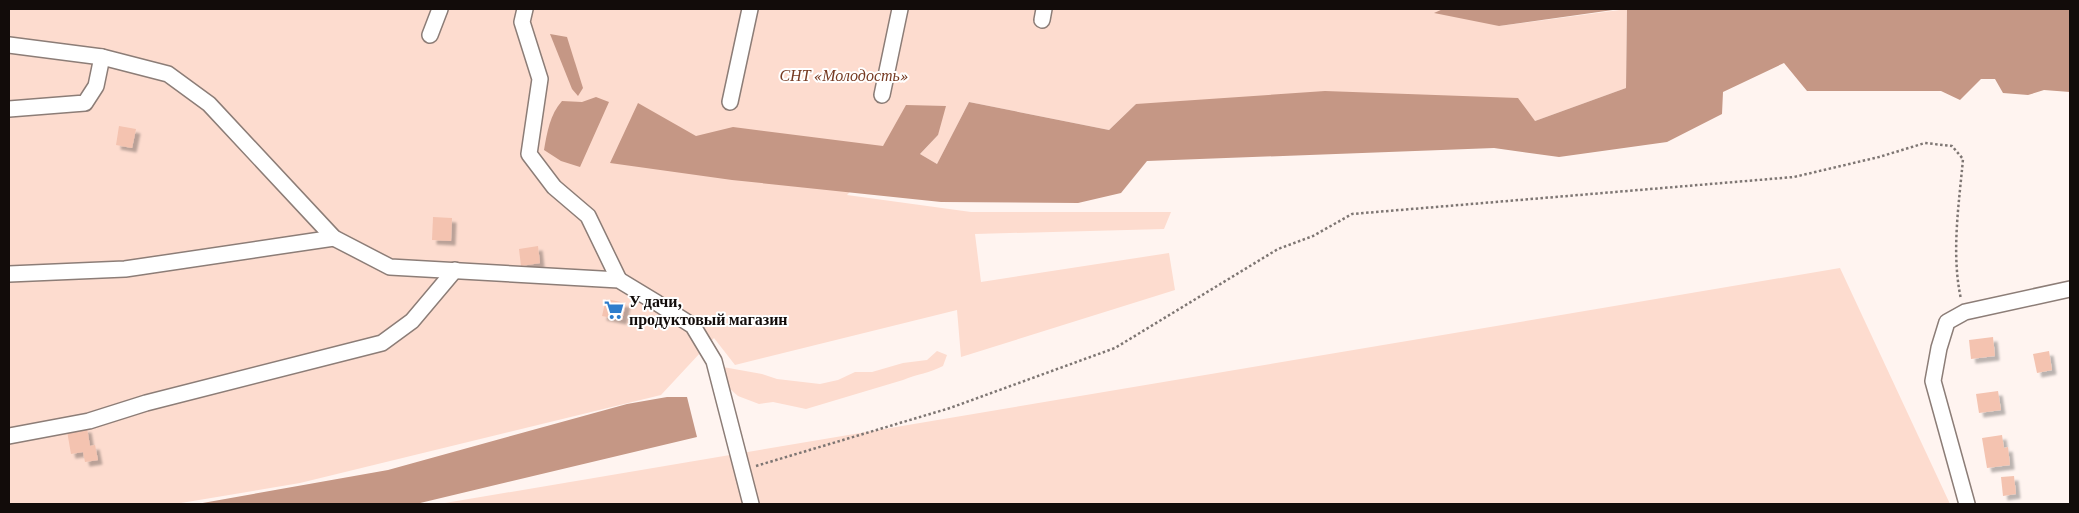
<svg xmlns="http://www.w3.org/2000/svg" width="2079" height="513" viewBox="0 0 2079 513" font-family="'Crimson Pro',serif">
	<defs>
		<filter id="shadow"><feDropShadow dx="4.5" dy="4.5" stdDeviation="1" flood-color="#0004"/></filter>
	</defs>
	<rect width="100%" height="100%" fill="#fff4f0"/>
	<g fill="#fddccf">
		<path d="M9,9H1471L1499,26L1627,9L1626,88L1535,121L1136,104L1109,130L969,102L937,164L920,154L938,135L883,146L868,172L847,195L971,212H1171L1164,229L975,234L981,282L1169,253L1175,290L961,357L957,310L735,365L714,338L661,395L300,483L175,504H9Z"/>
		<path d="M1840,268L1950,504H439Z"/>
		<path d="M937,351L947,355L943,366C930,373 917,374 903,380L806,409L773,402L759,404L738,396L730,389L724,377L723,367L762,374L777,379L820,384L838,380L855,372H872L903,363L927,360Z"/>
	</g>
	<g fill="#c59785">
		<path d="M1443,9H1620L1499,26L1434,13Z"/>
		<path d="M1627,9H2070V92L2044,90L2028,95L2003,93L1995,79H1981L1960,100L1941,91H1807L1784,63L1723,92L1722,114L1667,142L1559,157L1494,148L1147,161L1121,193L1078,203L941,202L732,180L610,163L638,103L696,136L733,127L883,146L906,105L946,106L938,135L920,154L937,164L969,102L1109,130L1136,104L1325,91L1518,98L1535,121L1626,88Z"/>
		<path d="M550,34L567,37L583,88L578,96L572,89Z"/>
		<path d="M596,97L609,102L580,167L561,161L544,150C547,133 550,114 562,101L582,102Z"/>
		<path d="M667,397H687L697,437L416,504H197L388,470L627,404Z"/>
	</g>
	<g fill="#f4c3b0" filter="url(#shadow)">
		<path d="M119,126L136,129L132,148L116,145Z"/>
		<path d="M433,217L452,218L451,241L432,240Z"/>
		<path d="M538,246L540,263L521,266L519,249Z"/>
		<path d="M606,299L626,303L622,320L602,316Z"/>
		<path d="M1993,337L1995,356L1971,359L1969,340Z"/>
		<path d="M2049,351L2052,370L2037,373L2033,354Z"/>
		<path d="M1998,391L2001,410L1979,413L1976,394Z"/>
		<path d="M87,428L90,446L95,445L98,460L85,462L83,452L71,454L67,431Z"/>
		<path d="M2002,435L2004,448L2008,447L2010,465L1987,468L1982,438Z"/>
		<path d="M2014,476L2016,494L2003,496L2001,477Z"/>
	</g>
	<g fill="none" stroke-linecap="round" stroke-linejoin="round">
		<defs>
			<g id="minor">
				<path d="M525,9L522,22L540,79L529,154L554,187L588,216L619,280"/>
				<path d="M1042,20L1044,9"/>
				<path d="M430,35L440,9"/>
				<path d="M9,45L102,57L168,74L209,104L334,238L390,267L619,280L657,303L693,326L714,361L751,504"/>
				<path d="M882,95L900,9"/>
				<path d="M730,102L750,9"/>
				<path d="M9,109L85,103L96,86L102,57"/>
				<path d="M9,274L125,269L334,238"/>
				<path d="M9,436L89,421L146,403L382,343L412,321L455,270"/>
				<path d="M1967,504L1933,381L1939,348L1947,322L1965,312L2070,289"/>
			</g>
		</defs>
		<use href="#minor" stroke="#8c7d77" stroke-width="18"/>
		<path stroke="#7e7673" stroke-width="2.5" stroke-dasharray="2.5 2.5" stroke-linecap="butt" d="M756,466L950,408L1115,348L1278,249L1313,236L1352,214L1794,177L1879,157L1925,143L1952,146L1963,159C1959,204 1951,254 1961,299"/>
		<use href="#minor" stroke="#fff" stroke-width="15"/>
	</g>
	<defs>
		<symbol id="supermarket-bare" viewBox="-9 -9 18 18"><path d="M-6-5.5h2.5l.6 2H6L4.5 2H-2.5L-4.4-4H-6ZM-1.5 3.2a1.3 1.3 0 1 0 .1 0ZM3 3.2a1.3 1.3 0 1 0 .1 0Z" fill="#2e7dcc" stroke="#fff" stroke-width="2.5" paint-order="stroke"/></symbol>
	</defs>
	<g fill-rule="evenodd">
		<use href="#supermarket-bare" x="600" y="296" width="28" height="28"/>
	</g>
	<g text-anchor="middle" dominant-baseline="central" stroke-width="4" stroke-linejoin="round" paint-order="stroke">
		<g font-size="16" font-style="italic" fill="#763a22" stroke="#fff">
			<text x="844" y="75">СНТ «Молодость»</text>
		</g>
		<g font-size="16" font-weight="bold" fill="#120c0a" stroke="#fff" text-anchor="start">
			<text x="629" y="301">У дачи,<tspan x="629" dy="18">продуктовый магазин</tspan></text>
		</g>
	</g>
	<rect width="2079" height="513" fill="none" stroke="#120c0a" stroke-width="20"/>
</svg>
